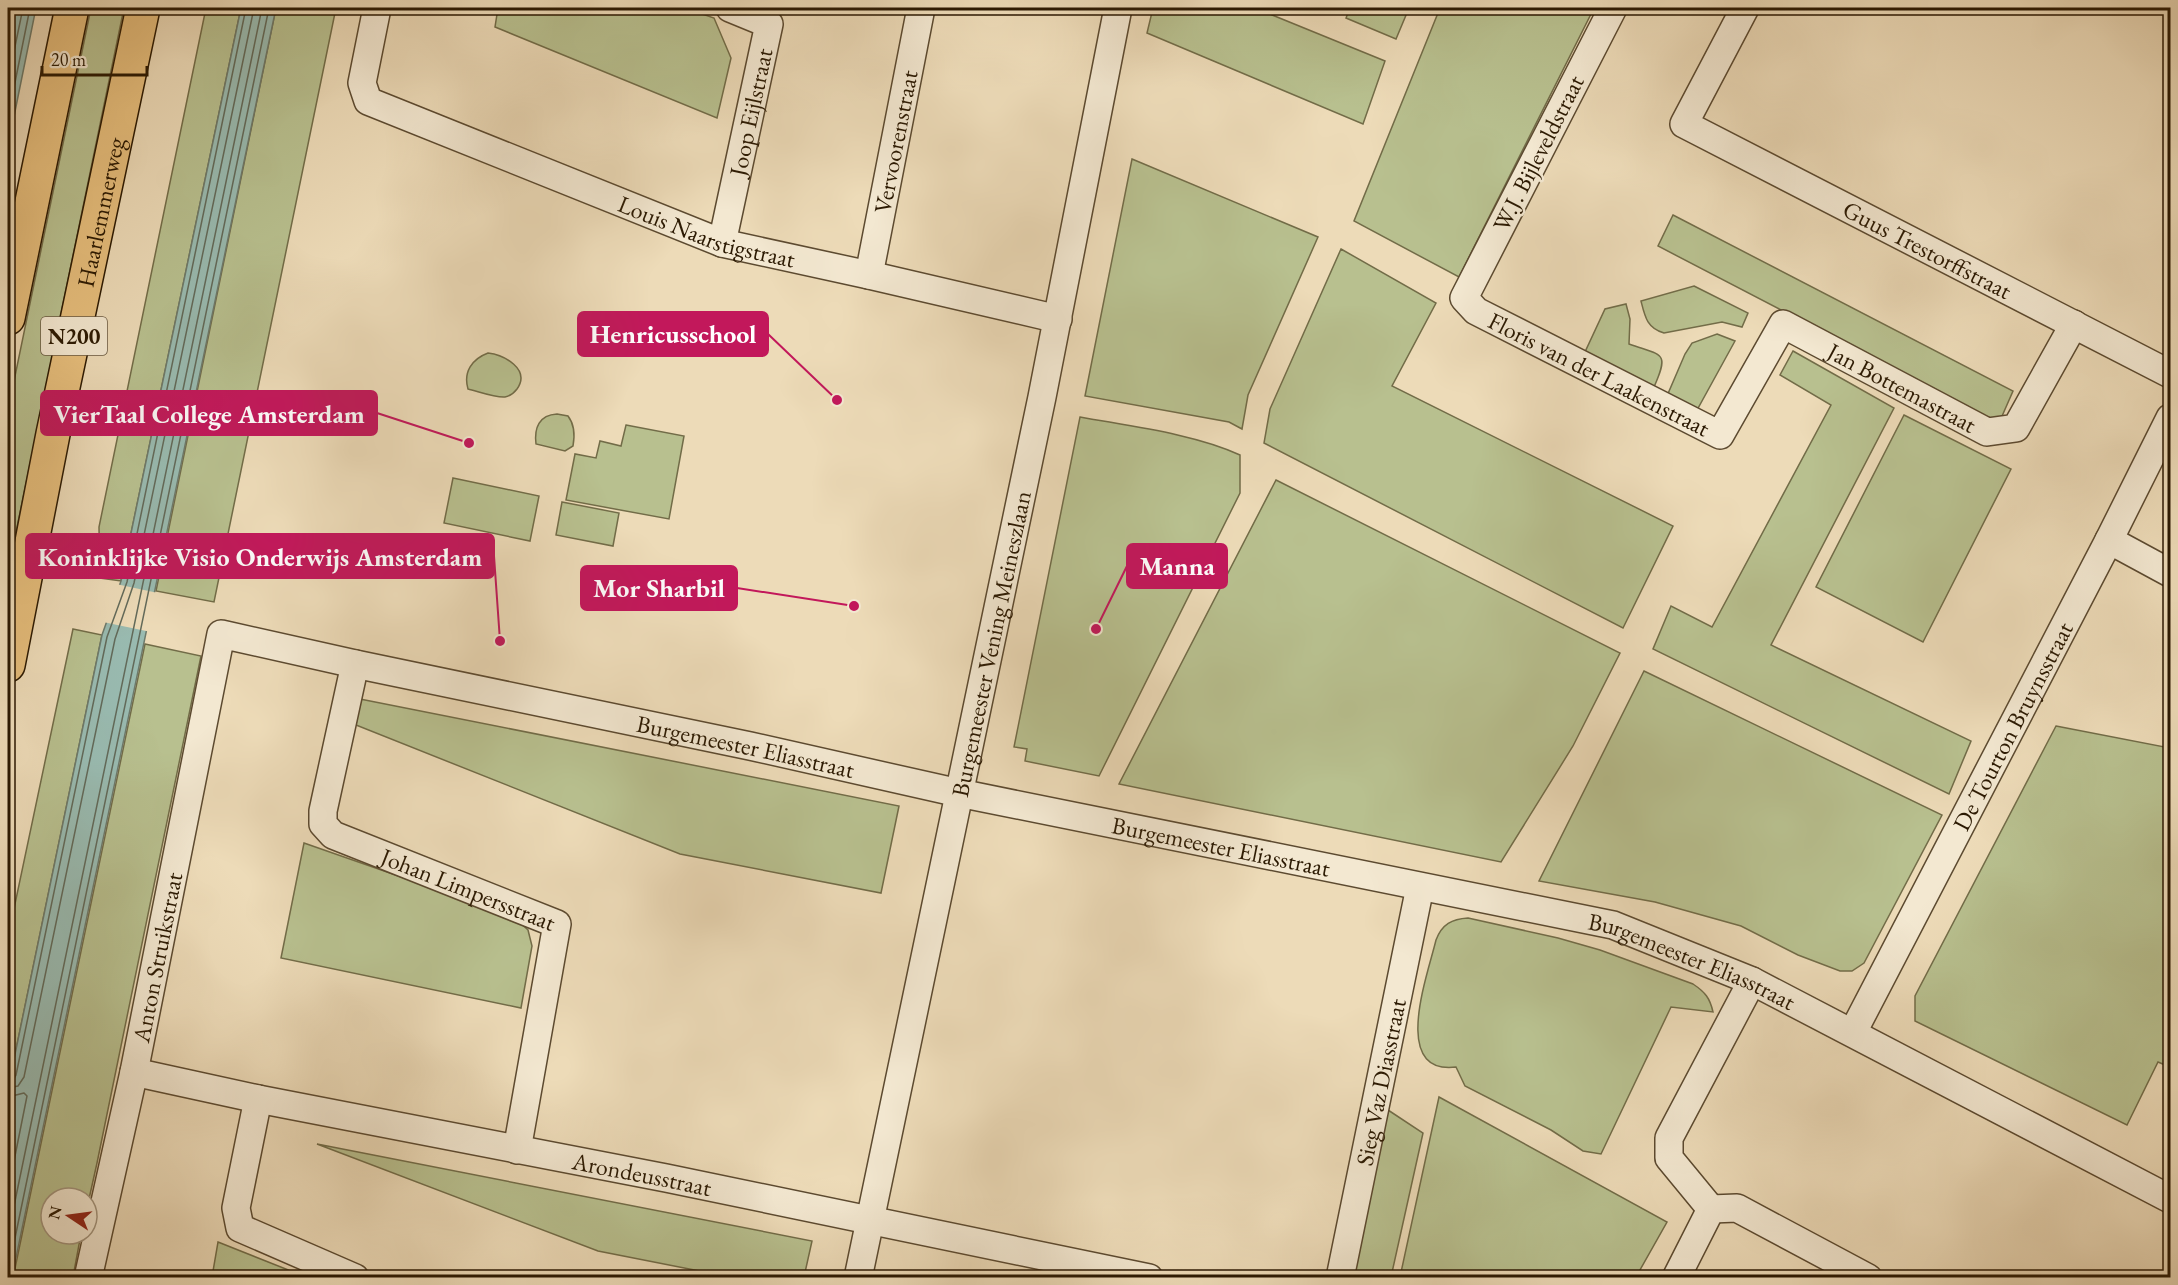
<svg xmlns="http://www.w3.org/2000/svg" width="2178" height="1285" viewBox="0 0 2178 1285" font-family="'EB Garamond',serif">
	<rect width="100%" height="100%" fill="#eddbb8"/>
	<filter id="stains"><feTurbulence type="fractalNoise" baseFrequency=".00333" numOctaves="4"/><feColorMatrix values="0 0 0 0 .2 0 0 0 0 .09 0 0 0 0 .02 0 0 0 .5 -.17"/></filter>
	<radialGradient id="worn" r=".72"><stop offset=".6" stop-color="#630" stop-opacity="0"/><stop offset="1" stop-color="#630" stop-opacity=".3"/></radialGradient>
	<g fill="#b8c08f" stroke="#726c48" stroke-width="1.5">
		<path d="M91,8H124L15,537L8,536V410Z"/>
		<path d="M206,8H241L121,581L100,578L99,527Z"/>
		<path d="M276,8H336L214,602L156,591Z"/>
		<path d="M498,8H685L714,18L731,58L717,118L495,27Z"/>
		<path d="M1153,8H1255L1385,61L1363,124L1147,33Z"/>
		<path d="M1350,8H1409L1396,39L1346,18Z"/>
		<path d="M1440,8H1594L1459,277L1354,221Z"/>
		<path d="M1132,159L1318,237L1248,395L1242,429L1229,422L1085,396Z"/>
		<path d="M1673,215L2013,391L1999,423L1658,246Z"/>
		<path d="M1341,249L1436,303L1392,386L1673,526L1623,628L1264,443L1270,409Z"/>
		<path d="M1694,286L1748,313L1742,327L1722,322L1664,333C1647,328 1645,317 1641,301Z"/>
		<path d="M1626,304L1630,319L1629,344C1662,356 1670,351 1654,387L1585,352L1605,309Z"/>
		<path d="M1717,334L1735,341L1697,410L1667,396L1685,354L1692,343Z"/>
		<path d="M1793,351L1894,408L1771,645L1971,741L1949,794L1653,649L1671,606L1712,627L1831,405L1780,375Z"/>
		<path d="M488,353C504,355 531,369 517,389C514,393 510,396 505,397C496,398 477,391 468,389C463,372 472,359 488,353Z"/>
		<path d="M557,414L568,416C575,425 575,435 573,446L565,451L536,444C534,428 539,415 557,414Z"/>
		<path d="M1904,415L2011,469L1923,642L1816,587Z"/>
		<path d="M1080,417C1129,426 1195,434 1240,455V493L1099,776L1025,761L1027,749L1014,747Z"/>
		<path d="M626,425L684,436L669,519L566,500L575,454L596,458L600,441L621,446Z"/>
		<path d="M453,478L539,496L530,541L444,523Z"/>
		<path d="M1276,480L1620,653L1573,746L1501,862L1119,784Z"/>
		<path d="M562,502L619,513L613,546L556,535Z"/>
		<path d="M73,629L102,635L8,1088V937Z"/>
		<path d="M145,644L201,656L97,1163L87,1208V1198H51V1234H81L73,1277L13,1278Z"/>
		<path d="M1644,671L1942,815L1864,963L1852,971H1840L1798,955L1741,926L1655,902L1539,881Z"/>
		<path d="M360,699L899,806L881,893L680,854L356,725Z"/>
		<path d="M2056,726L2170,748V1067L2158,1062L2127,1125L1915,1021V996Z"/>
		<path d="M304,843L513,916L528,930L532,946L521,1008L281,958Z"/>
		<path d="M1468,918L1558,938L1600,950L1693,984C1705,992 1710,998 1713,1012L1671,1007L1601,1154L1583,1151L1551,1130L1465,1086L1456,1067C1390,1075 1428,974 1436,940C1442,924 1452,919 1468,918Z"/>
		<path d="M1439,1097L1667,1222L1636,1277H1400Z"/>
		<path d="M1388,1110L1423,1133L1391,1277L1354,1278Z"/>
		<path d="M317,1144L812,1241L804,1277H730L598,1251Z"/>
		<path d="M218,1242L306,1277H212Z"/>
	</g>
	<g fill="#99bbb1" stroke="#6d7a6b" stroke-width="1.5">
		<path d="M8,8H36L8,146Z"/>
		<path d="M241,8H276L12,1277L8,1278V1088L102,635L121,581Z"/>
	</g>
	<path fill="#eddbb8" d="M116,584L158,593L151,632L103,622Z"/>
	<g fill="none" stroke-linecap="round" stroke-linejoin="round">
		<g stroke="#626a5a" stroke-width="1.5">
			<path d="M8,80L23,8"/>
			<path d="M8,117L30,8"/>
			<path d="M8,1081L13,1080L16,1075L107,637L127,582L246,8"/>
			<path d="M8,1088L18,1086L24,1077L115,639L134,583L254,8"/>
			<path d="M8,1097L24,1093L27,1096L8,1191"/>
			<path d="M8,1235L262,8"/>
			<path d="M8,1272L269,8"/>
		</g>
		<defs>
			<g id="minor">
				<path id="s1" d="M377,8L362,83L368,101L722,243L869,275L1058,319"/>
				<path id="s2" d="M1613,8L1464,298L1476,311L1720,435L1783,324L1987,432L2016,428L2074,324"/>
				<path id="s3" d="M1745,8L1684,124L2170,374"/>
				<path id="s4" d="M722,243L769,24L730,8"/>
				<path id="s5" d="M869,275L921,8"/>
				<path d="M2109,540L2170,573"/>
				<path id="s6" d="M355,664L323,811V824L333,835L557,924L517,1150"/>
				<path id="s7" d="M1853,1032L2109,540L2170,418"/>
				<path id="s8" d="M134,1072L258,1099L666,1178L1149,1278"/>
				<path d="M258,1099L236,1208L240,1228L355,1278"/>
				<path d="M1711,1209L1669,1158V1138L1752,981"/>
				<path d="M1711,1209L1737,1208L1868,1278"/>
				<path id="s9" d="M88,1278L134,1072L221,634L355,664L750,746L959,793L1613,925L1752,981L2170,1199"/>
				<path id="s10" d="M858,1278L1042,397L1118,8"/>
				<path id="s11" d="M1340,1278L1420,887"/>
				<path d="M1676,1278L1711,1209"/>
			</g>
			<g id="primary">
				<path d="M8,318L72,8"/>
				<path id="s12" d="M8,665L53,434L143,8"/>
			</g>
		</defs>
		<use href="#minor" stroke="#5c4a30" stroke-width="30"/>
		<use href="#primary" stroke="#2b1902" stroke-width="36"/>
		<use href="#minor" stroke="#f3e8d1" stroke-width="27"/>
		<use href="#primary" stroke="#e6be7c" stroke-width="33"/>
	</g>
	<g text-anchor="middle" dominant-baseline="central" stroke-width="5" stroke-linejoin="round" paint-order="stroke">
		<rect fill="#f3e8d1" stroke="#675740" stroke-width="1.5" x="41" y="317" width="66" height="38" rx="4.5"/>
		<g font-size="22" font-weight="bold" fill="#2b1902">
			<text x="74" y="336">N200</text>
		</g>
		<g font-size="24" fill="#2b1902" stroke="#f3e8d1">
			<text stroke="none"><textPath href="#s4" startOffset="134">Joop Eijlstraat</textPath></text>
			<text stroke="none"><textPath href="#s5" startOffset="136">Vervoorenstraat</textPath></text>
			<text transform="translate(1538 153) rotate(-63)">W.J. Bijleveldstraat</text>
			<text stroke="none"><textPath href="#s12" startOffset="462">Haarlemmerweg</textPath></text>
			<text stroke="none"><textPath href="#s1" startOffset="459">Louis Naarstigstraat</textPath></text>
			<text stroke="none"><textPath href="#s3" startOffset="405">Guus Trestorffstraat</textPath></text>
			<text stroke="none"><textPath href="#s2" startOffset="482">Floris van der Laakenstraat</textPath></text>
			<text stroke="none"><textPath href="#s2" startOffset="880">Jan Bottemastraat</textPath></text>
			<text stroke="none"><textPath href="#s10" startOffset="648">Burgemeester Vening Meineszlaan</textPath></text>
			<text stroke="none"><textPath href="#s7" startOffset="345">De Tourton Bruynsstraat</textPath></text>
			<text stroke="none"><textPath href="#s9" startOffset="1194">Burgemeester Eliasstraat</textPath></text>
			<text stroke="none"><textPath href="#s9" startOffset="1680">Burgemeester Eliasstraat</textPath></text>
			<text stroke="none"><textPath href="#s6" startOffset="324">Johan Limpersstraat</textPath></text>
			<text stroke="none"><textPath href="#s9" startOffset="328">Anton Struikstraat</textPath></text>
			<text stroke="none"><textPath href="#s9" startOffset="2166">Burgemeester Eliasstraat</textPath></text>
			<text stroke="none"><textPath href="#s11" startOffset="200">Sieg Vaz Diasstraat</textPath></text>
			<text stroke="none"><textPath href="#s8" startOffset="518">Arondeusstraat</textPath></text>
		</g>
	</g>
	<path fill="none" stroke="#c2185b" stroke-width="2" d="M837 400L768 334M469 443L377 413M500 641L494 556M1096 629L1127 566M854 606L737 588"/>
	<g fill="#c2185b" stroke="#f3e8d1" stroke-width="2">
		<circle cx="837" cy="400" r="6"/>
		<circle cx="469" cy="443" r="6"/>
		<circle cx="500" cy="641" r="6"/>
		<circle cx="1096" cy="629" r="6"/>
		<circle cx="854" cy="606" r="6"/>
	</g>
	<g fill="#c2185b" stroke="#c2185b" stroke-width="2">
		<rect x="578" y="312" width="190" height="44" rx="6"/>
		<rect x="41" y="391" width="336" height="44" rx="6"/>
		<rect x="26" y="534" width="468" height="44" rx="6"/>
		<rect x="1127" y="544" width="100" height="44" rx="6"/>
		<rect x="581" y="566" width="156" height="44" rx="6"/>
	</g>
	<g font-size="26" text-anchor="middle" font-weight="bold" fill="#fff">
		<text x="673" y="343">Henricusschool</text>
		<text x="209" y="423">VierTaal College Amsterdam</text>
		<text x="260" y="566">Koninklijke Visio Onderwijs Amsterdam</text>
		<text x="1177" y="575">Manna</text>
		<text x="659" y="597">Mor Sharbil</text>
	</g>
	<rect width="2178" height="1285" fill="none" stroke="#eddbb8" stroke-width="30"/>
	<rect x="9" y="9" width="2160" height="1267" fill="none" stroke="#2b1902" stroke-width="3"/>
	<rect x="15" y="15" width="2148" height="1255" fill="none" stroke="#2b1902" stroke-width="1.5"/>
	<g transform="translate(69 1216) rotate(283)"><circle r="28" fill="#f3e8d1" stroke="#a3957e" stroke-width="1.5"/>
	<path d="M0-4.5L10 22L0 15L-10 22Z" fill="#8f2418"/>
	<text y="-9" font-size="16" font-weight="bold" text-anchor="middle" fill="#2b1902">N</text>
	</g>
	<path d="M42 66v9h105v-9" fill="none" stroke="#2b1902" stroke-width="3"/>
	<text x="51" y="66" font-size="18" fill="#2b1902" stroke="#f3e8d1" stroke-width="4.5" paint-order="stroke">20 m</text>
	<rect width="100%" height="100%" filter="url(#stains)"/>
	<rect width="100%" height="100%" fill="url(#worn)"/>
</svg>
